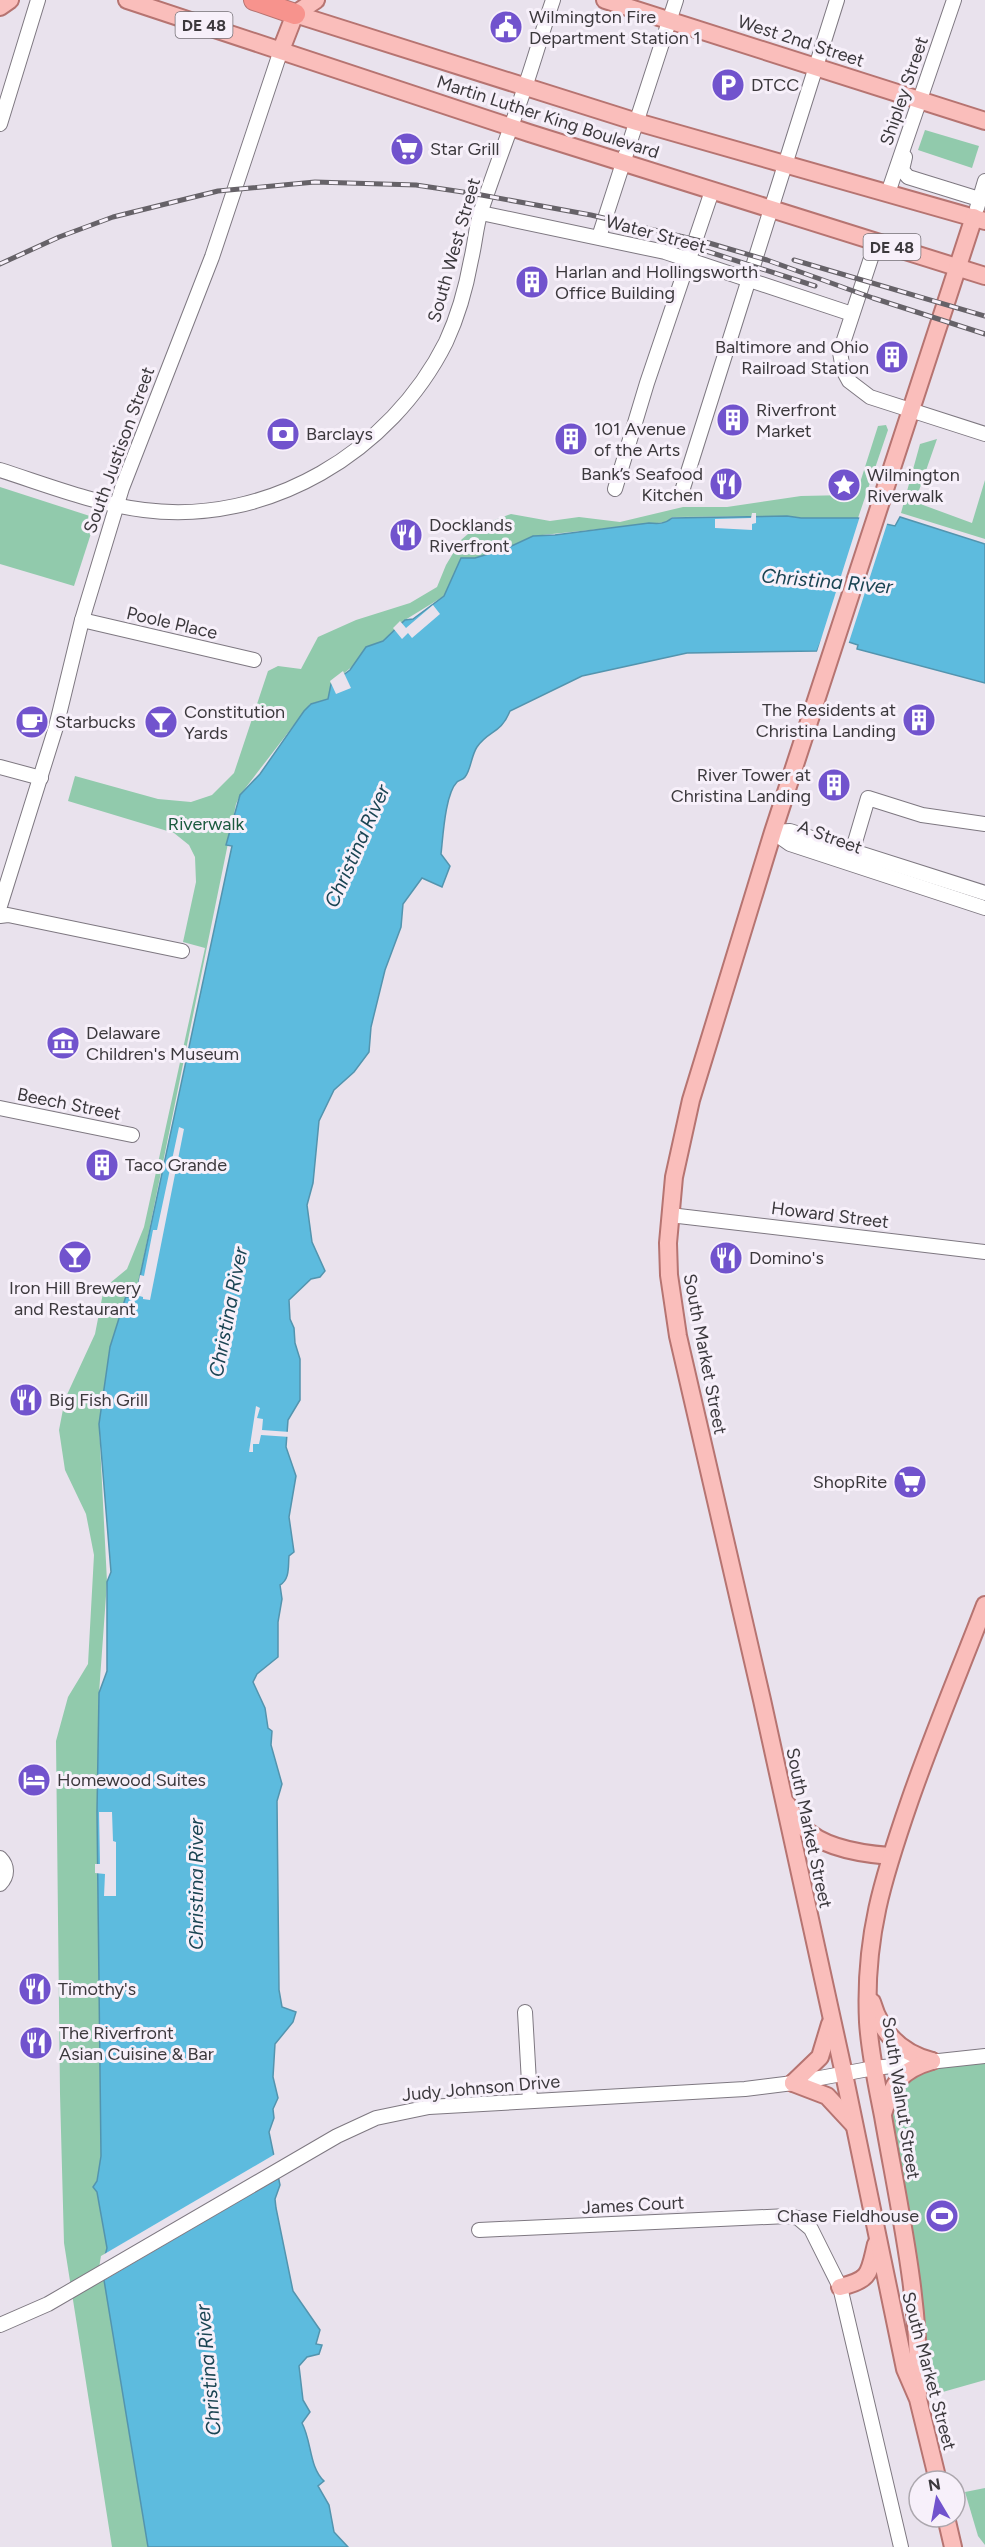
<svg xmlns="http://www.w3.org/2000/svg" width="985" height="2547" viewBox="0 0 985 2547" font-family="Figtree,sans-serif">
	<rect width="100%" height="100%" fill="#e9e2ed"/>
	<g fill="#91caac">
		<path d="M925,130L979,146L972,168L918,150Z"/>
		<path d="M886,425L888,430L858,518H801L787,516L672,517L667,522L533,536L505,549L475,558H461L444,596L405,620L383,641L366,647L354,665L331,684L328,699L310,704L240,795L236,804L135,1300L126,1296L110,1347L99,1424L107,1582L99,1693L97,1812L101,2156L97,2181L93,2187L97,2192L107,2248L102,2268L148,2547H112L64,2243L60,2094L56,1741L68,1697L88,1664L94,1555L86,1514L65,1470L59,1430L65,1399L95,1334L104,1288L127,1269L144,1227L205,948L183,942L196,882L195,857L189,845L174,833L68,801L75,776L158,799L191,802L212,795L234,773L268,671L278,666L301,669L318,637L356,620L410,603L437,587L446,565L461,540L476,527L511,514L550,521L579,517L620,522L683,507H727L801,496L848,495L858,489L878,426Z"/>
		<path d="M937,439L915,502L972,523L985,480V539L901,513L920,444Z"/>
		<path d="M0,487L96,518L74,586L0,564Z"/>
		<path d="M985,2056V2380L918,2399L887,2102L906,2071Z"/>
		<path d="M985,2488V2545L978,2536L965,2492Z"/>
	</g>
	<path fill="#5dbbde" stroke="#5394ae" stroke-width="1.5" d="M787,516L801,518H858L895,526L900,517L985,544V683L857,649L858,645L824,634L817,651L687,653L582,676L510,711C500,735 490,729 477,747C471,756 471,770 465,777C463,780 459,780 457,782C445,794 443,837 441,854L450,866L442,887L422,878L403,904L401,927L385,970L371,1027L369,1052L354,1072L334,1090L319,1121L313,1183L307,1205L312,1242L325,1271L320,1277L311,1279L289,1300L290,1319L294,1328L295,1343L300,1359V1400L288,1420L286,1447L296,1476L289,1517L294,1552L289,1556C288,1567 290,1579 280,1585L282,1599L278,1622V1657L257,1674L253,1682L265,1708L268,1728L272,1731L271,1745L282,1784L277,1801L279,1990L282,2007L296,2012L293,2022L275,2044L273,2077L278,2098L273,2109L274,2118L269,2132L280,2185L275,2199L276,2208L293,2291L320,2330L316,2344L322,2345L319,2354L307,2357L299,2366L303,2400L310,2412L302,2423C312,2442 309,2467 324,2481L318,2486L329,2505L334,2532L348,2547H148L102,2268L107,2248L97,2192L93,2187L97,2181L101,2156L97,1812L99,1693L107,1671V1582L111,1572L99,1424L110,1347L126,1296L134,1299L136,1295L232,846L226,845L240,795L260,774L304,711L311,704L328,699L331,684L350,670L366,647L383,641L405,620L413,619L444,596L461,558H475L505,549L533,536L555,535L649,523C658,524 665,524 672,518Z"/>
	<g fill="#e9e2ed">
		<path d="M752,513H756V523L752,524V530L715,528V519L751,518Z"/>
		<path d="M860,516L888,521L848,645L825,638L820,653L816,655Z"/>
		<path d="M433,605L440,614L412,638L408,633L402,639L393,628L400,621L406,628Z"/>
		<path d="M343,671L351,688L336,694L330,681Z"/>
		<path d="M179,1127L184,1129L150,1300L143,1299V1297L136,1295L140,1275L144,1276L153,1230H157Z"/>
		<path d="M256,1406L260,1408L257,1418L263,1419L262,1430L290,1432V1437L261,1435L259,1444H253V1452H249Z"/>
		<path d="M99,1812H112L113,1841L116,1842V1896H104L105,1874L95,1873V1864H100Z"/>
		<path d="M277,2153L281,2177L101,2282L99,2268L101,2256Z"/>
	</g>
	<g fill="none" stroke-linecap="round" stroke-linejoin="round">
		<defs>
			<g id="minor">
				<path d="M0,124L38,0"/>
				<path d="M905,157L902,170L908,177L979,199"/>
				<path d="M888,193L954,0"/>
				<path d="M977,208L985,181"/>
				<path d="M481,213L665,252L852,314"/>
				<path d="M599,237L676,0"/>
				<path d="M876,243L840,352L843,370L849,381L870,397L985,434"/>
				<path d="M0,470C47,485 95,504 144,510C268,526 391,452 446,342C458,316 466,288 471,260C475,244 476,226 481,211C495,169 511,128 525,87C535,58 543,29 553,0"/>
				<path d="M683,488L837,0"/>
				<path d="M615,489L647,383L712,191"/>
				<path d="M82,620L254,660"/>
				<path d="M0,767L41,778"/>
				<path d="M773,832L790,844L985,908"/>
				<path d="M773,832L790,831L985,893"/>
				<path d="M850,859L868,798L922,815L985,824"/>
				<path d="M0,906L56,727L82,620L122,488L212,257L281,50"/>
				<path d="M0,916L8,915L182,951"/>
				<path d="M0,1108L132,1135"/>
				<path d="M670,1215L985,1252"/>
				<path d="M0,1858C8,1866 8,1876 0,1884"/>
				<path d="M525,2012L530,2100"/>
				<path d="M479,2230L788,2216L798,2218L811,2229L840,2287L901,2547"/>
				<path d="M0,2325L48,2304L337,2136L376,2118L429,2107L745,2089L793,2083L874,2068L985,2056"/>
			</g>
			<g id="major">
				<path d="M127,0L529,133L985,276"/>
				<path d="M605,0L985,121"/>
				<path d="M0,7L10,0"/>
				<path d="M295,14L637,122L985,221"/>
				<path d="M295,14L316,0"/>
				<path d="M281,50L295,14"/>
				<path d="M787,1804C792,1812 796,1821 803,1827C822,1848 864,1854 890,1856"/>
				<path d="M872,2002C881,2033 901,2053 932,2061"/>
				<path d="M793,2083L820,2057L830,2024"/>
				<path d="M793,2083L827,2096L853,2124"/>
				<path d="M883,2114C892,2083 901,2070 932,2061"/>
				<path d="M840,2287C871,2280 869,2273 876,2244"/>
				<path d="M918,2395C921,2302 899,2208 883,2116C877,2085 870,2054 868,2022C864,1937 883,1878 910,1800C933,1734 960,1670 985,1605"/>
				<path d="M938,2481L918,2399L905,2369L844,2074L762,1700L678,1336L669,1275L668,1243L674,1177L691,1100L773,832L974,217"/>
				<path d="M946,2517L953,2547"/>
			</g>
			<path id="highway" d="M254,0L295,14"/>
		</defs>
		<use href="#minor" stroke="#7e7881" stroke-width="16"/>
		<use href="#major" stroke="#b67471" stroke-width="20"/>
		<use href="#highway" stroke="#b67471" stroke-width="22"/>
		<use href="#minor" stroke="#fff" stroke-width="14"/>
		<use href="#major" stroke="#fabebb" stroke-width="16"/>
		<use href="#highway" stroke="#f7938d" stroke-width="20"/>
		<defs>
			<g id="rail">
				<path d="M706,251L815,286"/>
				<path d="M794,260L985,316"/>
				<path d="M0,264L59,237L113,217L218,191L315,182L416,185L476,194L591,215L709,243L767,260L873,298L985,334"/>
			</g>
		</defs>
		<use href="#rail" stroke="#666268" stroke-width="5"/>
		<use href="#rail" stroke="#f7f0fa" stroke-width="3" stroke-dasharray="9" stroke-linecap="butt"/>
	</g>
	<defs>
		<symbol id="civic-disc" viewBox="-11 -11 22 22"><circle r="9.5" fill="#7153cd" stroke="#f7f0fa"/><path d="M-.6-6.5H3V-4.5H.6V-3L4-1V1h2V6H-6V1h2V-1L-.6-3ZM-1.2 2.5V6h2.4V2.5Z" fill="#fff"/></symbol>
		<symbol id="parking-disc" viewBox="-11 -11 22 22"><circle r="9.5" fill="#7153cd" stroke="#f7f0fa"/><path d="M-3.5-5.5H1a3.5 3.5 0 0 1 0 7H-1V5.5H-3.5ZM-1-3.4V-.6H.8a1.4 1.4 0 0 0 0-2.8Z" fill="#fff"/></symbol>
		<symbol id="supermarket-disc" viewBox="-11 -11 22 22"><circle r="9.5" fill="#7153cd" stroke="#f7f0fa"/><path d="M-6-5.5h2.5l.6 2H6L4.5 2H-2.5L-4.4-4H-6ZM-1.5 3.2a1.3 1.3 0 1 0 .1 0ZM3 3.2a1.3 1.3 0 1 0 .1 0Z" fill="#fff"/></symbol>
		<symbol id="building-disc" viewBox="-11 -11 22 22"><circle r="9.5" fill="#7153cd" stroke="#f7f0fa"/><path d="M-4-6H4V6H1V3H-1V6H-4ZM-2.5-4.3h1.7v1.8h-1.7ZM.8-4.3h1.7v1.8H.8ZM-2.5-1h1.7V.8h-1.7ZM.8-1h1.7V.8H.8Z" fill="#fff"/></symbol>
		<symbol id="bank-disc" viewBox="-11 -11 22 22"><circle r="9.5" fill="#7153cd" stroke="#f7f0fa"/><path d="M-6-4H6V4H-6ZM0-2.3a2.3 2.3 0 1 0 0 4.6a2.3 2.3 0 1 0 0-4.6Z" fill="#fff"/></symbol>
		<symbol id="restaurant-disc" viewBox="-11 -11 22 22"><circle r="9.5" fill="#7153cd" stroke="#f7f0fa"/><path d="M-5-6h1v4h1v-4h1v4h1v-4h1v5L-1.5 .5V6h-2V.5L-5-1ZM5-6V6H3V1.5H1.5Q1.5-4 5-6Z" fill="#fff"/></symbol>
		<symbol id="sight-disc" viewBox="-11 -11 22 22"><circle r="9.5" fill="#7153cd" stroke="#f7f0fa"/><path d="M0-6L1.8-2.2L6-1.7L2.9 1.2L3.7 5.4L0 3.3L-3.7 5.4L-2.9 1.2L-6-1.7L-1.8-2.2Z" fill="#fff"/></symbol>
		<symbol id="cafe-disc" viewBox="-11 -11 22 22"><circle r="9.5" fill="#7153cd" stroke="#f7f0fa"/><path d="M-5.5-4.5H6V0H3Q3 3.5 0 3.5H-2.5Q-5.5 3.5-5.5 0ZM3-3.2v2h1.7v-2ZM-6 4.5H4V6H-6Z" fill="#fff"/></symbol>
		<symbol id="bar-disc" viewBox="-11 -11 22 22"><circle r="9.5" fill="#7153cd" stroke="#f7f0fa"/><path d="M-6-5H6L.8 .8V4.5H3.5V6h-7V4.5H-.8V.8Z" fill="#fff"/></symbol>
		<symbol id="museum-disc" viewBox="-11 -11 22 22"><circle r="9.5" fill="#7153cd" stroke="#f7f0fa"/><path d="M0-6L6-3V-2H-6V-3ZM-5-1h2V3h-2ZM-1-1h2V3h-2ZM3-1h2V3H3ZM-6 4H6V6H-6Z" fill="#fff"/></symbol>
		<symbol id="hotel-disc" viewBox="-11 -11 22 22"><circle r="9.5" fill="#7153cd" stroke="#f7f0fa"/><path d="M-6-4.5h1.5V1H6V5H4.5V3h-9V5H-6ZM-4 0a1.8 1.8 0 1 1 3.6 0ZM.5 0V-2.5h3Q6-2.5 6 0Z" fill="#fff"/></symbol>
		<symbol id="stadium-disc" viewBox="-11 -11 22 22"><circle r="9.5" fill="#7153cd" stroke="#f7f0fa"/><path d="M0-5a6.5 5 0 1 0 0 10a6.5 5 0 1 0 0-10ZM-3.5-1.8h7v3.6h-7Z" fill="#fff"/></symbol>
	</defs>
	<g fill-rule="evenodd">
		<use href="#civic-disc" x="487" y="8" width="38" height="38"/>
		<use href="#parking-disc" x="709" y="66" width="38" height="38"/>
		<use href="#supermarket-disc" x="388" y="130" width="38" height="38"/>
		<use href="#building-disc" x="513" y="263" width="38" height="38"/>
		<use href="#building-disc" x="873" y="338" width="38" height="38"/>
		<use href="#building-disc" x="714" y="401" width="38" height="38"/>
		<use href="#bank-disc" x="264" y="415" width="38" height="38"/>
		<use href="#building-disc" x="552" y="420" width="38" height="38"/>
		<use href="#restaurant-disc" x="707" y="465" width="38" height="38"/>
		<use href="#sight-disc" x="825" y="466" width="38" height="38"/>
		<use href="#restaurant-disc" x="387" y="516" width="38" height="38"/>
		<use href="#building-disc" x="900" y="701" width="38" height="38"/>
		<use href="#cafe-disc" x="13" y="703" width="38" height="38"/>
		<use href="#bar-disc" x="142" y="703" width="38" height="38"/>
		<use href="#building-disc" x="815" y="766" width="38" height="38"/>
		<use href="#museum-disc" x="44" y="1024" width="38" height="38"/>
		<use href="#building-disc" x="83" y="1146" width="38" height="38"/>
		<use href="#bar-disc" x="56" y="1238" width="38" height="38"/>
		<use href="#restaurant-disc" x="707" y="1239" width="38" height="38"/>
		<use href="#restaurant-disc" x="7" y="1381" width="38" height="38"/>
		<use href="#supermarket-disc" x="891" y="1463" width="38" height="38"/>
		<use href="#hotel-disc" x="15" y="1761" width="38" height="38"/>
		<use href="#restaurant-disc" x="16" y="1970" width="38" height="38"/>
		<use href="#restaurant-disc" x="17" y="2024" width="38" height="38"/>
		<use href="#stadium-disc" x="923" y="2197" width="38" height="38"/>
	</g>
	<g text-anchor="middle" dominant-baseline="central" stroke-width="6" stroke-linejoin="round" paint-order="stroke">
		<g fill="#f7f0fa" stroke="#747076" stroke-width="1.5">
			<rect x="175.5" y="12" width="57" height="26" rx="4.5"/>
			<rect x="863.5" y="234" width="57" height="26" rx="4.5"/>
		</g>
		<g font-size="16" font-weight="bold" fill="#3c393d">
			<text x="204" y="25">DE 48</text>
			<text x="892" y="247">DE 48</text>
		</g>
		<g font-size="18" fill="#3c393d" stroke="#f7f0fa" text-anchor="start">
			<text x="529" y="17">Wilmington Fire<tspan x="529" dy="21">Department Station 1</tspan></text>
			<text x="751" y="85">DTCC</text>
			<text x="430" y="149">Star Grill</text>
			<text x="555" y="272">Harlan and Hollingsworth<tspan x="555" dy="21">Office Building</tspan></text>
			<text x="869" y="347" text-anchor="end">Baltimore and Ohio<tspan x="869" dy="21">Railroad Station</tspan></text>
			<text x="756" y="410">Riverfront<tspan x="756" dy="21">Market</tspan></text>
			<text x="594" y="429">101 Avenue<tspan x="594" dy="21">of the Arts</tspan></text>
			<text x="306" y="434">Barclays</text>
			<text x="703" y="474" text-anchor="end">Bank’s Seafood<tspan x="703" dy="21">Kitchen</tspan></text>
			<text x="867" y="475">Wilmington<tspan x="867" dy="21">Riverwalk</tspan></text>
			<text x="429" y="525">Docklands<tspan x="429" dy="21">Riverfront</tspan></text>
			<text x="896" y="710" text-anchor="end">The Residents at<tspan x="896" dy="21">Christina Landing</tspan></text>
			<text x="184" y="712">Constitution<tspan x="184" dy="21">Yards</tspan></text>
			<text x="55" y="722">Starbucks</text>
			<text x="811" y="775" text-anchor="end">River Tower at<tspan x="811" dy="21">Christina Landing</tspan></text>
			<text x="86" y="1033">Delaware<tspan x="86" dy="21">Children's Museum</tspan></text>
			<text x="125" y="1165">Taco Grande</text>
			<text x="749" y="1258">Domino's</text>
			<text x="75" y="1288" text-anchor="middle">Iron Hill Brewery<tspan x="75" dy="21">and Restaurant</tspan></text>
			<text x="49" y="1400">Big Fish Grill</text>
			<text x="887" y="1482" text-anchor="end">ShopRite</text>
			<text x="57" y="1780">Homewood Suites</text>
			<text x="58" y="1989">Timothy's</text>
			<text x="59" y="2033">The Riverfront<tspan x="59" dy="21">Asian Cuisine &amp; Bar</tspan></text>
			<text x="919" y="2216" text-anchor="end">Chase Fieldhouse</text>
		</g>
		<g font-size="18" fill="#3c393d" stroke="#f7f0fa">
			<text transform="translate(801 41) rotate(18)">West 2nd Street</text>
			<text transform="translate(904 91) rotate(-71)">Shipley Street</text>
			<text transform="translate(548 117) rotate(18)">Martin Luther King Boulevard</text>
			<text transform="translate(656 234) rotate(15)">Water Street</text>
			<text transform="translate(454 250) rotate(-74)">South West Street</text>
			<text transform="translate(119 450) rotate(-70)">South Justison Street</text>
			<text transform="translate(172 623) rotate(13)">Poole Place</text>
			<text transform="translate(830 837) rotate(20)">A Street</text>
			<text transform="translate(69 1104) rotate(11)">Beech Street</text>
			<text transform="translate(830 1215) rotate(7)">Howard Street</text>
			<text transform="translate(705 1354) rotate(79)">South Market Street</text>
			<text transform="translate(809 1828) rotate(78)">South Market Street</text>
			<text transform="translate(481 2088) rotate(-5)">Judy Johnson Drive</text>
			<text transform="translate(901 2098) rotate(81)">South Walnut Street</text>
			<text transform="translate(633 2205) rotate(-3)">James Court</text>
			<text transform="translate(929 2371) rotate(75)">South Market Street</text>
		</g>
		<g font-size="18" fill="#1b5a3f" stroke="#f7f0fa">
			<text x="206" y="824">Riverwalk</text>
		</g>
		<g font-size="20" font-style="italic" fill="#1a4453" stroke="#f7f0fa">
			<text transform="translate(827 581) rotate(5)">Christina River</text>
			<text transform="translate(357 846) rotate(-66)">Christina River</text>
			<text transform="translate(228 1312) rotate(-79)">Christina River</text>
			<text transform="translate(196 1884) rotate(-90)">Christina River</text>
			<text transform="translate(208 2370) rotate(-95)">Christina River</text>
		</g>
	</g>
	<g transform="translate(937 2499) rotate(350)"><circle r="28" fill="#f7f0fa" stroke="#aca7ae" stroke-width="1.5"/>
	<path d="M0-4.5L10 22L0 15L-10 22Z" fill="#7153cd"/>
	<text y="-9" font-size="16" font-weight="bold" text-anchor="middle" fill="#3c393d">N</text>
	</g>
</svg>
